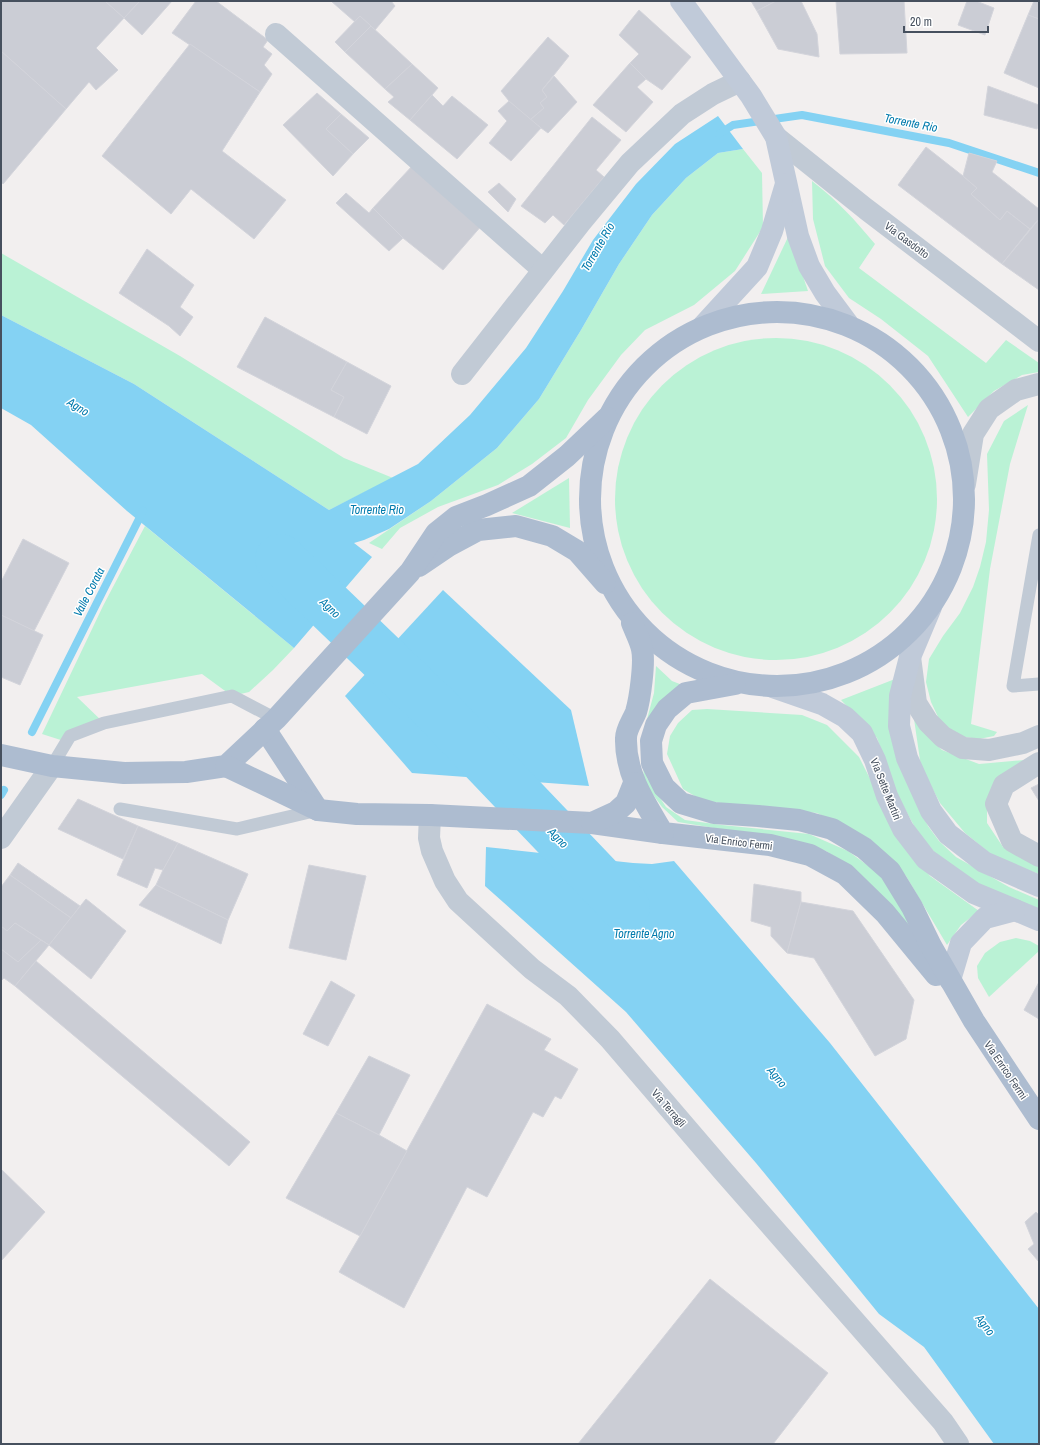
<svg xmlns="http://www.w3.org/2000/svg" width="1040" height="1445" viewBox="0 0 1040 1445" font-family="'Archivo Narrow',sans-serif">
	<rect width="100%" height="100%" fill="#f2efef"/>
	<g fill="#baf2d5">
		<path d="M743,149L762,173L763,227L735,271L694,305L645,330L621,355L588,400L566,438L532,464L498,485L438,507L400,528L382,549L369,543L431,501L497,448L539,399L581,330L619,264L652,215L686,178L718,153Z"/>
		<path d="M812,181C838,201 854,219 875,244L859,268L986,363L1006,340L1039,363V372L1022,375L994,391L968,417L928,356L881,319L849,298L825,266L813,219Z"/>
		<path d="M789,235L808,291L761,294Z"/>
		<path d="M1,253L180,356L344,458L393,478L329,510L134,384L1,315Z"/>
		<circle cx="776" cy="499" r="161"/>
		<path d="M1028,405L1010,464L990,569L971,724L997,732L994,736L979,739L957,736L939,719L931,702L926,682L929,659L943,636L960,613L973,587L980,567L986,542L989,510L987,454L1004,421Z"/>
		<path d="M569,478L570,528L512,513Z"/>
		<path d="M145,526L294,648L273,670L249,692L232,696L202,674L77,697L104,723L67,742L42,734L103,606Z"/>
		<path d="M656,666L672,681L690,688L646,723L654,693Z"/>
		<path d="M895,679L910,788L928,826L939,841L956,857L1009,887L1039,900V909L999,896L946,865L919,835L898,796L877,738L841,700Z"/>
		<path d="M707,709L802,715L827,725L859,757L899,836L930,876L979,911L961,925L947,945L906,876L870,839L817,813L703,801L683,789L667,754L670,736L678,723L692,710Z"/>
		<path d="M913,712L924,732L942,750L979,764L1025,760L987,803V823L1003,847L1039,866V874L997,859L965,833L940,803L921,767Z"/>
		<path d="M642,745L647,778L666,807L685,820L722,825L809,834L848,851L878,873L911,916L944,979L855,870L826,851L775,838L678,822L662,807L644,782Z"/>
		<path d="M1016,938L1030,941L1039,946V951L989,997L978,978L977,966L985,953L1000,942Z"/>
	</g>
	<g fill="#84d2f3">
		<path d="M718,116L743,149L718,153L686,178L652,215L619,264L581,330L539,399L497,448L431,501L389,529L364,540L354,543L372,557L294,648L127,511L31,425L1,408V315L134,384L329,510L418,464L470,415L526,348L563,291L593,240L636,184L675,144Z"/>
		<path d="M443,590L571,710L589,786L412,773L345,696Z"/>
		<path d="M486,847L633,863L652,864L674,861L830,1043L1039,1309V1444H994L924,1347L879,1314L756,1163L626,1012L485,886Z"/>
	</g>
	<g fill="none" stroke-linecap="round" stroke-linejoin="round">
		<g stroke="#84d2f3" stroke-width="8">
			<path d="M719,134L733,125L802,115L949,143L1039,173"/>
			<path d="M32,732L143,511"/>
			<path d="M1,795L4,790"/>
		</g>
		<path stroke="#84d2f3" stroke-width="50" d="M280,559L436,709L625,907"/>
	</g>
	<g fill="#cbcdd5" stroke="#d3d4db">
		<path d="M1,1H105L124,18L96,48L118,70L96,90L89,82L66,109L1,51Z"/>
		<path d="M105,1H140L124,18Z"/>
		<path d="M140,1H172L142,35L124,18Z"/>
		<path d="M196,1H216L268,40L263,47L272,54L264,65L272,74L260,92L172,33Z"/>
		<path d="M331,1H391L395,6L375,30L360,16L355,22Z"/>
		<path d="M751,1H776L757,11Z"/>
		<path d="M776,1H801L817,34L819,57L778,49L757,11Z"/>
		<path d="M836,1H904L907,53L840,54Z"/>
		<path d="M967,1H976L994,8L985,35L958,25Z"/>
		<path d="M1034,1H1039V19L1028,15Z"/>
		<path d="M639,10L691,57L662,90L646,79L630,63L639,54L619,35Z"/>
		<path d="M1028,15L1039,19V88L1004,73Z"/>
		<path d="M360,16L371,26L345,52L335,42Z"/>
		<path d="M371,26L412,64L385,89L345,52Z"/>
		<path d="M548,37L569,56L542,90L547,97L540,103L544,108L530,120L509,101L501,91Z"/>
		<path d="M190,44L260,92L222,151L286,200L254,239L191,189L171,214L102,156Z"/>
		<path d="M1,51L66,109L3,184L1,182Z"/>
		<path d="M630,63L646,79L637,87L653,102L626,132L593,105Z"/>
		<path d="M412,64L438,88L410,120L388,102L394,97L385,89Z"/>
		<path d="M554,76L577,102L548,133L530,120L544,108L540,103L547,97L542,90Z"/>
		<path d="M988,86L1039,105V121L1037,129L984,115Z"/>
		<path d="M317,93L341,114L326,129L353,154L333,176L283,125Z"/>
		<path d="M432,95L443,106L452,96L488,125L457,159L410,120Z"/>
		<path d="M509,101L541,128L511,161L489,143L507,121L498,111Z"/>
		<path d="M341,114L369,138L353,154L326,129Z"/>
		<path d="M592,117L621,140L596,170L604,177L564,225L553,215L545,223L521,206Z"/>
		<path d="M926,147L963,176L977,188L971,194L1000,220L1007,211L1030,229L1002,264L898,185Z"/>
		<path d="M969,153L997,161L992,172L1039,209V219L1030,229L1007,211L1000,220L971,194L977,188L963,176Z"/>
		<path d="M414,164L483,224L443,270L403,238L373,208Z"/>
		<path d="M499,183L516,199L508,212L488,192Z"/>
		<path d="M346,193L369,213L373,208L403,238L389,251L336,203Z"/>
		<path d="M1039,219V290L1002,264Z"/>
		<path d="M147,249L194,285L180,307L193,317L180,336L169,326L119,293Z"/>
		<path d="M265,317L347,362L331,390L344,397L334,417L237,367Z"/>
		<path d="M347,362L391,386L367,434L334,417L344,397L331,390Z"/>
		<path d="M23,539L69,563L34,631L1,615V582Z"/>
		<path d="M1,615L43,635L20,685L1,677Z"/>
		<path d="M1039,784V801L1031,788Z"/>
		<path d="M78,799L138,826L123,859L58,829Z"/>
		<path d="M138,826L178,843L163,870L155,868L147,888L117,875Z"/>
		<path d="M178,843L248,874L228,920L156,885L163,870Z"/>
		<path d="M18,863L80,906L71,918L10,875Z"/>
		<path d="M309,865L366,876L346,960L289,948Z"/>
		<path d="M10,875L71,918L49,945L15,923L7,931L1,926V887Z"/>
		<path d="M754,884L801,892V902L787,953L771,936V927L751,921Z"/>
		<path d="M156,885L228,920L221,944L139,905Z"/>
		<path d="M86,899L126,931L91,979L49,945Z"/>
		<path d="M801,902L853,911L914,1000L906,1039L875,1056L814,958L787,953Z"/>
		<path d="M15,923L41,940L18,962L1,949V926L7,931Z"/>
		<path d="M41,940L49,945L15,986L4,978L1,981V949L18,962Z"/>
		<path d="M36,961L250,1142L229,1166L15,986Z"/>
		<path d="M331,981L355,995L328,1046L303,1034Z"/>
		<path d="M1039,982V1019L1024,1010Z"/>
		<path d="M487,1004L551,1039L544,1050L578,1069L561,1099L555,1096L543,1117L533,1112L487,1197L467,1187L404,1308L339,1272L360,1236Z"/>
		<path d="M369,1056L410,1075L379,1135L336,1113Z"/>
		<path d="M336,1113L379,1135L407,1151L360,1236L286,1198Z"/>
		<path d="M1,1169L45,1212L1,1261Z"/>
		<path d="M1036,1212L1039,1215V1262L1028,1249L1034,1244L1025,1222Z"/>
		<path d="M710,1279L828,1373L773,1444H578Z"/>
	</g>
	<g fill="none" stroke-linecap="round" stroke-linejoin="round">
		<g stroke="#c1cad5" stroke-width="13">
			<path d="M1039,535L1013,686L1039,684"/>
			<path d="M52,766L70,736L104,723L232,696L276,719"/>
			<path d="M120,809L237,829L318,810"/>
		</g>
		<g stroke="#c1cad5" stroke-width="22">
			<path d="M276,34L543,270"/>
			<path d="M776,137L866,209L1039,341"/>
			<path d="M462,374L581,222L630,163L682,114L713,94L740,81"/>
			<path d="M965,484L973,434L989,409L1016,390L1039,384"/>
			<path d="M910,657L916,703L928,722L943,737L963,748L989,750L1023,743L1039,736"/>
			<path d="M1039,763L1004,785L996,804L1012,841L1039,856"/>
			<path d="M430,815L429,838L432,851L445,881L458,901L532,969L568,996L610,1039L724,1172L943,1422L958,1444"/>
		</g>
		<path stroke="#c1cad5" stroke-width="22" d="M1,838L52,766"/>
		<g stroke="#c0cad9" stroke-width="22">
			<path d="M681,1L751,96L776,137L798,236L809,266L825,293L848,324"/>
			<path d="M703,326L757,267L772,231L786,184"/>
			<path d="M931,607L910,657L900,696L899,726L907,758L931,811L948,834L984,862L1039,886"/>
			<path d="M773,687L822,704L845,717L862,733L875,760L887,796L903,829L926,859L974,893L1039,920"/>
			<path d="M950,980L961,943L985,918L1015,910"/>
		</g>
		<g stroke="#adbcd0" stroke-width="22">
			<circle cx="777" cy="499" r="187"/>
			<path d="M419,566L450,545L478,530L516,526L552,536L577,551L605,583"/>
			<path d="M632,623C635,631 640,640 642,649C645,662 640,699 636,712C633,720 626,729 626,738C625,774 645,803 663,833L770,845L810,855L845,874L885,913L936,975"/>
			<path d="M735,684L686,693L667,709L656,725L651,741L652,763L664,787L681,803L714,813L758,816L799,820L832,829L864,848L890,871L912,907L931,946L974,1021L1039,1119"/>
			<path d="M265,729L318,810"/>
			<path d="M1,755L52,766L124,773L186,772L226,766L276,719L410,572L436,533L456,517L487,505L529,486L567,456L607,418"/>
			<path d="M226,766L318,810L357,814L430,815L592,823L663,833"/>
			<path d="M592,823L616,812L626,803L634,783"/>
		</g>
	</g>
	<g text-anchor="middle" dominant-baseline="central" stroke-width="3" stroke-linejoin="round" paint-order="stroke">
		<g font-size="11" fill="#46505e" stroke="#fff">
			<text transform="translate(907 240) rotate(37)">Via Gasdotto</text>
			<text transform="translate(886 789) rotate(68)">Via Sette Martiri</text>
			<text transform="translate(739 842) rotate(7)">Via Enrico Fermi</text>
			<text transform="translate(1006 1070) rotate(56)">Via Enrico Fermi</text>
			<text transform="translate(669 1108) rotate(49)">Via Terragli</text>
		</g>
		<g font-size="12" font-style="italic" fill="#027bad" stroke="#fff">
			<text transform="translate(911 123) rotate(11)">Torrente Rio</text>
			<text transform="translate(598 247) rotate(-60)">Torrente Rio</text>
			<text transform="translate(78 407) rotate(32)">Agno</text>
			<text x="377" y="510">Torrente Rio</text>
			<text transform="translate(89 592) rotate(-63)">Valle Corata</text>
			<text transform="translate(330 608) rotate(44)">Agno</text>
			<text transform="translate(558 838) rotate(46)">Agno</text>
			<text x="644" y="934">Torrente Agno</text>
			<text transform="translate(777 1077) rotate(50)">Agno</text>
			<text transform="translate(985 1325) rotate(53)">Agno</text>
		</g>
	</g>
	<rect width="1040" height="1445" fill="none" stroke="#46505e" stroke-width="4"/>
	<path d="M904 26v6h84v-6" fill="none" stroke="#46505e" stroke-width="2"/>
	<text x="910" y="26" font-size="12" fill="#46505e" stroke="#ffffff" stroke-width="3" paint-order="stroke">20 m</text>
</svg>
